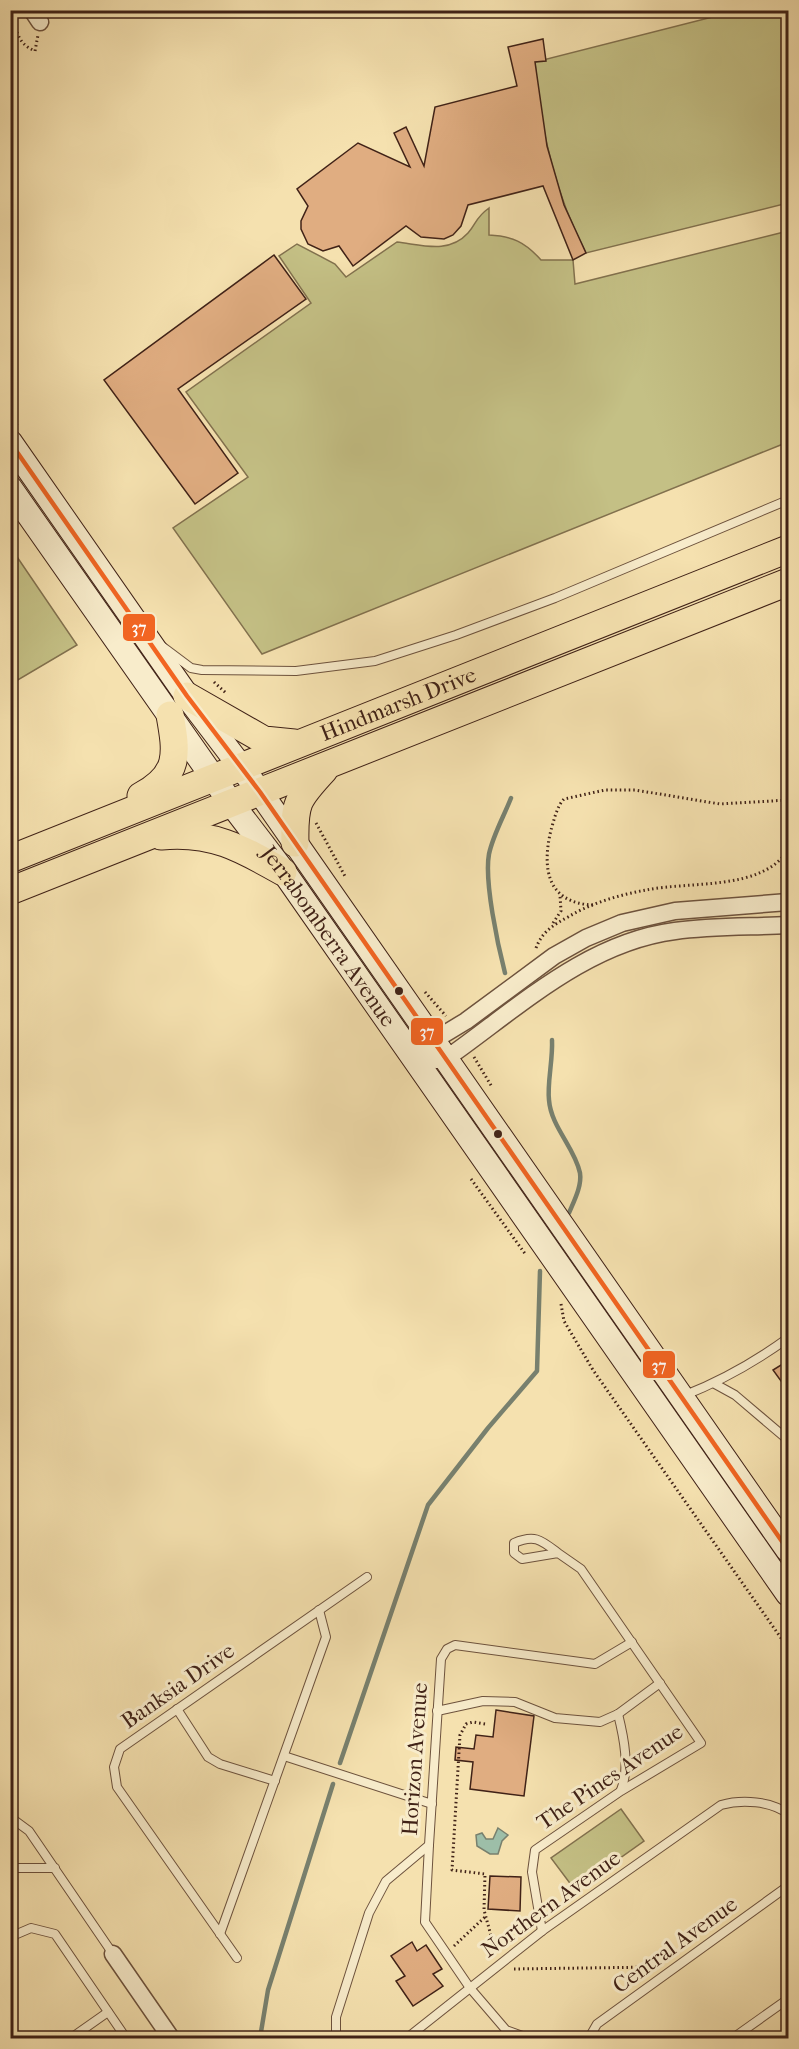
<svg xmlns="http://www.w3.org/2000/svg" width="799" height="2049" viewBox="0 0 799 2049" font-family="'IM FELL French Canon',serif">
	<rect width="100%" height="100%" fill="#f5e1af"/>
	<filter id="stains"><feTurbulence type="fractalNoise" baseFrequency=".00333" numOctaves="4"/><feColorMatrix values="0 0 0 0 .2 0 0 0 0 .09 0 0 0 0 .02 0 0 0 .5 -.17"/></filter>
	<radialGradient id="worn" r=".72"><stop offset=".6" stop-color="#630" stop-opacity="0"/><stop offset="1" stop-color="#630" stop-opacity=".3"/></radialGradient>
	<g fill="#c4c085" stroke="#82714e" stroke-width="1.5">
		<path d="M736,11H788V203L586,253C555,194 540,129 535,62Z"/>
		<path d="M489,208V235C512,236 525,242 541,260H573L575,284L788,231V438L783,444L262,654L173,528L248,477L186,392L311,303L279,256L297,244L335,264L346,277L397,242C423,245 449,254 468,233C477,223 475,218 489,208Z"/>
		<path d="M11,548L77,645L11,684H10Z"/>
		<path d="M621,1809L644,1841L575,1890L551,1858Z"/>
	</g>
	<path fill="#9dbea8" stroke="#78806e" stroke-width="1.5" d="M498,1828L508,1835L502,1841L498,1854H490L477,1846L476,1835L482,1833L486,1839H493Z"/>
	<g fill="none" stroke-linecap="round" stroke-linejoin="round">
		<g stroke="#78806e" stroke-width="4.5">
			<path d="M505,973C498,946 484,881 489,854C493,835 504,816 511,798"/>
			<path d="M552,1040C553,1060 547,1083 549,1100C551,1127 575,1148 580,1173C582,1186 574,1201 569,1213"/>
			<path d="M340,1763L428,1505L488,1428L537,1371L540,1271"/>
			<path d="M260,2038L268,1990L333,1784"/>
		</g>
	</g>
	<g fill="#e0ad81" stroke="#402217" stroke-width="1.5">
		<path d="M543,39L546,61L535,62L547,146L564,205L586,253L573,260L543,186L468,205L461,226L453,235L444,239L421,237L406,226L353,266L339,246L323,251L308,244L301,229V221L308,206L297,189L358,143L410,167L394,133L406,127L424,166L435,107L517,86L508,47Z"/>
		<path d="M274,255L306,299L178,389L238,473L195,504L104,380Z"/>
		<path d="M789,1360V1392L773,1370Z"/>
		<path d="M496,1710L534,1716L524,1796L470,1789L473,1762L455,1760L456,1747L474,1749L476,1735L493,1737Z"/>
		<path d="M490,1876L521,1877L520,1911L488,1909Z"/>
		<path d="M412,1942L417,1951L426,1945L442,1969L433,1974L443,1986L413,2006L396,1981L405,1976L391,1956Z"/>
	</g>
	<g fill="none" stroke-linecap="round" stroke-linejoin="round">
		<defs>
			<g id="lane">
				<path d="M40,22L46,10"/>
				<path d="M163,647L191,668L202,670L296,671L375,661L456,635L555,598L788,500"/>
				<path d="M715,1384L735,1395L788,1440"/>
				<path d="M683,1396C721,1381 755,1362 788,1338"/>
				<path d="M177,1709L208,1757L220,1764L275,1781"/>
				<path d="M437,1711L483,1701L515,1702L555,1718L600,1722L618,1714L660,1683"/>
				<path d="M618,1714C624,1738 630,1768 621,1790"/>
				<path d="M284,1756L432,1804"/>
				<path d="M10,1817L29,1831L113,1954"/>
				<path d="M429,1845L425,1922L470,1988L506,2030L528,2038"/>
				<path d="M10,1868H55"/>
				<path d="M542,1931L532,1872L535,1850L621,1791L701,1743L581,1569L558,1553L522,1559L514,1553V1543C535,1534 541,1540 558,1553"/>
				<path d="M220,1934L326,1637L319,1610"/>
				<path d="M10,1937L31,1928L55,1934L126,2038"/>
				<path d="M237,1958L117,1787L114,1767L120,1749L367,1577"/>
				<path d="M71,2038L108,2012"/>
				<path d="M336,2038V2017L369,1913L386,1881L429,1845L441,1659L447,1649L455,1645L595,1664L632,1642"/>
				<path d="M407,2038L542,1931L721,1805C742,1799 771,1801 788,1814"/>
				<path d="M589,2038L597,2024L788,1886"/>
				<path d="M733,2038L788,1999"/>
			</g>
			<g id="street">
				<path d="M32,10L40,22"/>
				<path d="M436,1060L454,1053C521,1005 589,942 675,931C712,926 751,927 788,925"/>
				<path d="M418,1066L433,1041L466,1021L554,956L586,938L622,923L675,911L788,902"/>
				<path d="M113,1954L171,2038"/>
			</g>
			<g id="secondary">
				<path d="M10,442L187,696L260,792L788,1550"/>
				<path id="s1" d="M10,488L231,803L286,875L788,1594"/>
			</g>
			<g id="primary">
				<path d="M187,696L264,740L294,743"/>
				<path d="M141,796C180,775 177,754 170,715"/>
				<path d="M161,836C211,831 241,848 283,872"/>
				<path d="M295,843C294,803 297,799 324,770"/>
				<path id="s2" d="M10,859L788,549"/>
				<path d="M10,891L788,582"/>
			</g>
		</defs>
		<use href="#lane" stroke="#6d523d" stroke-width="10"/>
		<use href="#street" stroke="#6d523d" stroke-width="19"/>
		<use href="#secondary" stroke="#402217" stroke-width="26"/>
		<use href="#primary" stroke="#402217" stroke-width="29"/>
		<g stroke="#402217" stroke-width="3" stroke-dasharray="1.5 3" stroke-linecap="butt">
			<path d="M13,10C16,29 16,43 35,51L38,35"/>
			<path d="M10,414L18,425"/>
			<path d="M214,682L227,694"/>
			<path d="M316,823L346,878"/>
			<path d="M593,905C546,903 542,867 551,830C554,820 557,806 564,799L605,790H635L720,804L788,800"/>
			<path d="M553,923L561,911L560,895"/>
			<path d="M536,948C542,932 553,925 568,917C591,903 619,895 646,890C690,881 762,891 788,850"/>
			<path d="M425,992L446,1016"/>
			<path d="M474,1057L492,1087"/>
			<path d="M471,1179L526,1255"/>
			<path d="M561,1304L564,1321L593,1370L788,1648"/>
			<path d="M485,1724L473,1722L466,1724L460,1735L452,1870L485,1874L484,1910L496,1954"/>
			<path d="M454,1946L486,1916"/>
			<path d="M514,1969L655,1967"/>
		</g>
		<use href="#lane" stroke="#f8eccb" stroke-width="8"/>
		<use href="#street" stroke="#f8eccb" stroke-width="16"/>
		<use href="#secondary" stroke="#f8eccb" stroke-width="24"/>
		<use href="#primary" stroke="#f5e1af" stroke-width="27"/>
		<defs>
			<path id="bus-1" d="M10,442L187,696L260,792L788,1550"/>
		</defs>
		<use href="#bus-1" stroke="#f8eccb" stroke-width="9"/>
		<use href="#bus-1" stroke="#f26522" stroke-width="4.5"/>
	</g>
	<g fill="#402217" stroke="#f8eccb" stroke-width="2">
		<circle cx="399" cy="991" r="5"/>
		<circle cx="498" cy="1134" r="5"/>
	</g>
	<g text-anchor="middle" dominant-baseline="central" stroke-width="6" stroke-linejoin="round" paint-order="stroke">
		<g font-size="22" fill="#402217" stroke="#f8eccb">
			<text stroke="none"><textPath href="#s2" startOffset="418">Hindmarsh Drive</textPath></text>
			<text stroke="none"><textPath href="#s1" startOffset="550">Jerrabomberra Avenue</textPath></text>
			<text transform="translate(178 1686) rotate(-35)">Banksia Drive</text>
			<text transform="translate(415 1759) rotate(-86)">Horizon Avenue</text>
			<text transform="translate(610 1777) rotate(-34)">The Pines Avenue</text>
			<text transform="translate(551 1904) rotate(-36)">Northern Avenue</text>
			<text transform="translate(675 1945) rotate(-36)">Central Avenue</text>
		</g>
	</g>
	<g stroke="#f8eccb" stroke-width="2">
		<rect x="122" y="613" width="34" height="29" rx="6" fill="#f26522"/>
		<rect x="410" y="1017" width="34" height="29" rx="6" fill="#f26522"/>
		<rect x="642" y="1350" width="34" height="29" rx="6" fill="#f26522"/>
	</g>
	<g font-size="16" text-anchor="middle" font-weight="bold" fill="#fff">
		<text x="139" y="633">37</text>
		<text x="427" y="1037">37</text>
		<text x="659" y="1371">37</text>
	</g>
	<rect width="799" height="2049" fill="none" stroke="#f5e1af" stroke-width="36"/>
	<rect x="12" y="12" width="775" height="2025" fill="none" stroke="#402217" stroke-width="3"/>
	<rect x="18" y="18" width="763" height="2013" fill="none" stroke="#402217" stroke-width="1.5"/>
	<rect width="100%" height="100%" filter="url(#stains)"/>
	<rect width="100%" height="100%" fill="url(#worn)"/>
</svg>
